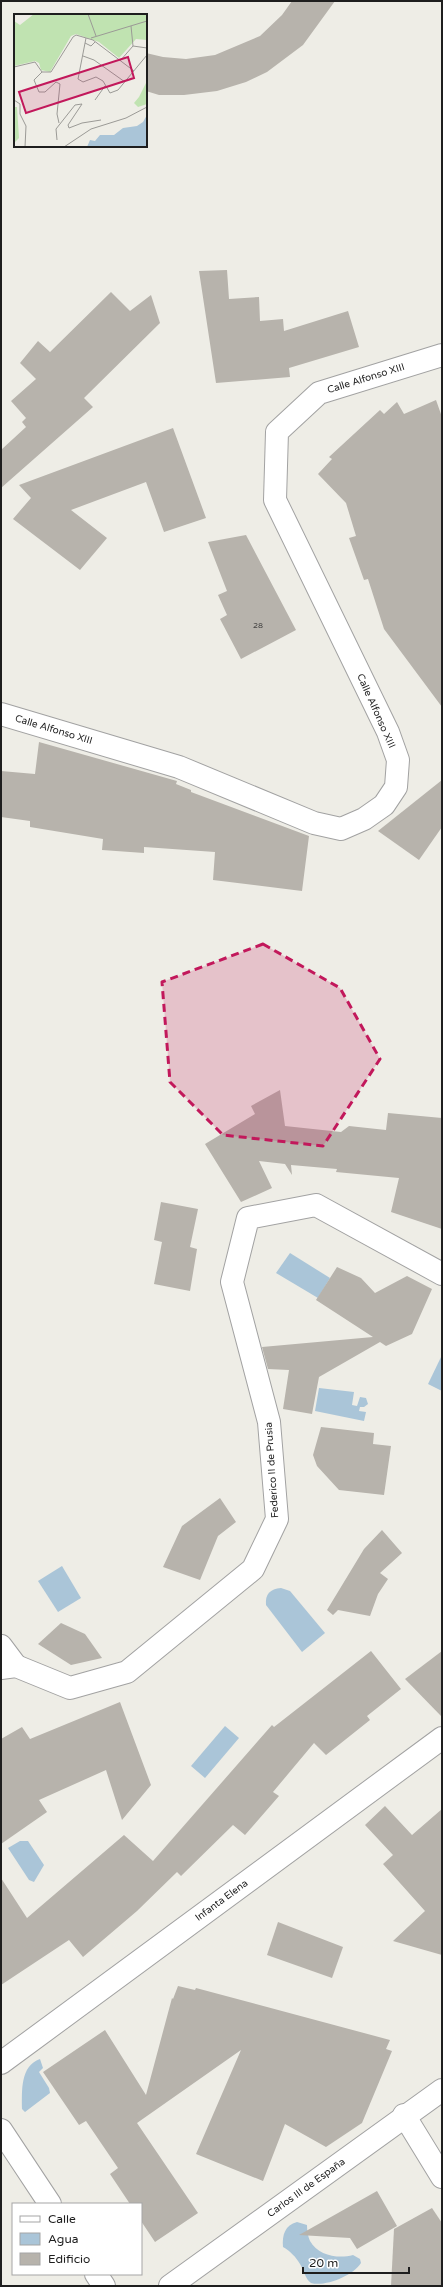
<svg xmlns="http://www.w3.org/2000/svg" width="443" height="2287" viewBox="0 0 443 2287" font-family="'Varela Round',sans-serif">
	<rect width="100%" height="100%" fill="#eeede6"/>
	<g fill="#aac5d8">
		<path d="M290,1253L330,1278L318,1298L276,1273Z"/>
		<path d="M442,1355V1391L428,1384Z"/>
		<path d="M319,1388L354,1392L352,1405L357,1406L360,1397L366,1398L368,1404L364,1407H360L359,1411L366,1412L364,1421L315,1411Z"/>
		<path d="M62,1566L81,1598L58,1612L38,1581Z"/>
		<path d="M281,1588L290,1591L325,1633L302,1652L266,1605C265,1594 270,1589 281,1588Z"/>
		<path d="M225,1726L239,1738L205,1778L191,1766Z"/>
		<path d="M20,1841H28L44,1865L34,1882L29,1880L8,1848Z"/>
		<path d="M40,2059L43,2068L39,2072L49,2088L50,2093L25,2112L22,2109C22,2091 20,2066 40,2059Z"/>
		<path d="M297,2222L307,2225C307,2230 308,2237 310,2241C318,2256 339,2259 353,2255L360,2259L361,2263C353,2276 325,2287 311,2283C305,2279 304,2270 300,2264C296,2257 290,2251 283,2247C282,2235 285,2225 297,2222Z"/>
	</g>
	<g fill="#b7b3ac">
		<path d="M292,1H335L303,45L267,72L246,82L217,91L184,95H159L146,91V53L163,57L186,59L215,55L260,36L282,15Z"/>
		<path d="M227,270L229,299L259,297L260,321L283,319L284,331L348,311L359,347L289,368L290,377L216,383L199,271Z"/>
		<path d="M111,292L130,311L151,295L160,323L84,398L93,407L1,488V450L26,427L22,422L26,418L11,401L36,379L20,363L38,341L50,352Z"/>
		<path d="M436,400L442,417V707L384,629L368,579L364,580L349,538L356,536L346,503L318,474L332,459L329,457L380,410L384,414L397,402L404,414Z"/>
		<path d="M173,428L206,518L164,532L146,482L71,510L107,538L80,570L13,519L31,498L19,485Z"/>
		<path d="M246,535L296,630L241,659L220,619L227,615L218,595L227,591L208,542Z"/>
		<path d="M39,742L177,781L176,784L191,790V792L309,836L302,891L213,880L215,852L144,847V853L102,850L103,839L30,827V821L1,817V771L35,774Z"/>
		<path d="M442,780V827L419,860L378,831Z"/>
		<path d="M280,1090L285,1126L341,1132L349,1126L386,1130L388,1113L442,1118V1229L391,1212L399,1178L336,1172L337,1169L291,1165L292,1175L285,1164L259,1161L272,1188L241,1202L205,1144L255,1114L251,1106Z"/>
		<path d="M161,1202L198,1209L190,1247L197,1249L190,1291L154,1284L162,1242L154,1240Z"/>
		<path d="M337,1267L361,1278L375,1293L407,1276L432,1289L412,1334L386,1346L380,1342L319,1377L312,1414L283,1409L289,1370L268,1369L262,1347L373,1337L316,1300Z"/>
		<path d="M321,1427L374,1433L373,1444L391,1446L384,1495L339,1490L317,1466L313,1455Z"/>
		<path d="M220,1498L236,1522L218,1536L200,1580L163,1567L182,1526Z"/>
		<path d="M382,1530L402,1553L380,1573L388,1579L378,1594L370,1616L338,1610L333,1615L327,1610L364,1549Z"/>
		<path d="M61,1623L85,1634L102,1658L71,1665L38,1644Z"/>
		<path d="M371,1651L401,1689L367,1716L370,1720L326,1755L314,1743L273,1792L279,1796L245,1835L233,1825L181,1876L177,1872L137,1911L83,1957L69,1940L1,1985V1878L27,1918L124,1835L153,1861L272,1725L274,1727Z"/>
		<path d="M442,1651V1717L405,1679Z"/>
		<path d="M120,1702L151,1785L122,1820L106,1770L39,1800L47,1812L1,1844V1739L22,1727L30,1739Z"/>
		<path d="M385,1806L412,1835L442,1809V1955L393,1941L425,1911L383,1864L393,1855L365,1825Z"/>
		<path d="M278,1922L343,1947L332,1978L267,1955Z"/>
		<path d="M178,1986L195,1990L196,1988L390,2040L386,2049L392,2051L362,2123L326,2147L285,2124L263,2181L196,2154L241,2050L137,2123L198,2213L155,2242L141,2221V2204H130L110,2174L118,2168L86,2121L79,2125L43,2072L105,2030L146,2095L172,1998L173,1999Z"/>
		<path d="M377,2191L397,2226L357,2249L350,2238L299,2235Z"/>
		<path d="M432,2208L442,2223V2286H391L394,2229Z"/>
	</g>
	<g fill="none" stroke-linecap="round" stroke-linejoin="round">
		<defs>
			<g id="minor">
				<path id="s1" d="M1,714L179,767L314,823L341,829L364,819L384,805L396,787L398,760L388,732L275,500L277,432L319,393L442,355"/>
				<path d="M1,1646L16,1666"/>
				<path d="M1,1668L16,1666L70,1688L127,1672L253,1569L277,1519L269,1422L232,1282L248,1218L316,1205L442,1274"/>
				<path id="s2" d="M1,2063L442,1738"/>
				<path d="M404,2115L442,2177"/>
				<path d="M1,2130L50,2204"/>
				<path d="M96,2274L104,2286"/>
				<path id="s3" d="M170,2286L442,2090"/>
			</g>
		</defs>
		<use href="#minor" stroke="#a2a2a2" stroke-width="24"/>
		<use href="#minor" stroke="#fff" stroke-width="22"/>
	</g>
	<path fill="#c2185b" fill-opacity="0.2" stroke="#c2185b" stroke-width="3" stroke-dasharray="8 5" stroke-linejoin="round" d="M263,944L340,988L380,1059L323,1146L223,1135L170,1082L162,982Z"/>
	<g text-anchor="middle" dominant-baseline="central" stroke-width="3" stroke-linejoin="round" paint-order="stroke">
		<g font-size="8" fill="#444342">
			<text x="258" y="625">28</text>
		</g>
		<g font-size="10" fill="#1e1e1e" stroke="#fff">
			<text stroke="none"><textPath href="#s1" startOffset="920">Calle Alfonso XIII</textPath></text>
			<text transform="translate(376 711) rotate(66)">Calle Alfonso XIII</text>
			<text stroke="none"><textPath href="#s1" startOffset="55">Calle Alfonso XIII</textPath></text>
			<text transform="translate(272 1470) rotate(-94)">Federico II de Prusia</text>
			<text stroke="none"><textPath href="#s2" startOffset="274">Infanta Elena</textPath></text>
			<text stroke="none"><textPath href="#s3" startOffset="168">Carlos III de España</textPath></text>
		</g>
	</g>
	<g transform="translate(14 14)">
		<rect width="133" height="133" fill="#eeede6"/>
		<path d="M20,0H133V26L122,25L105,44L85,28L62,20L57,22L36,58L27,56L25,49L21,47L0,52V7L6,11ZM133,67V90L124,93L120,89L125,83ZM0,93H3L5,124L0,129Z" fill="#c0e3b1"/>
		<path d="M133,101V133H73L76,126L81,127L86,121H100L109,114L123,112L129,108Z" fill="#aac5d8"/>
		<path fill="none" stroke="#9b9a96" stroke-width="1" d="M1,0H14M74,0L82,22M117,12L119,32M72,24L64,65L69,68L82,63L89,67L96,79L104,76L133,41M77,24L133,7M71,29L77,32L81,28M69,42L80,46L111,68M106,47L119,32L133,34M0,53L21,48L28,58H37L59,23L62,21L79,26L120,57M28,58L20,66L25,78H31L42,68L46,70L43,100L45,109M0,86L6,90V100L12,112L11,133M81,86L91,72M43,126L42,115L61,91L68,90L54,111L55,114L68,109L87,106M50,133L77,115L112,104L133,93"/>
		<path fill="#c2185b" fill-opacity="0.15" stroke="#c2185b" stroke-width="2" d="M114,43L120,64L12,99L5,78Z"/>
		<rect width="133" height="133" fill="none" stroke="#1e1e1e" stroke-width="2"/>
	</g>
	<rect width="443" height="2287" fill="none" stroke="#1e1e1e" stroke-width="4"/>
	<rect x="12" y="2203" width="130" height="72" fill="#ffffff" stroke="#a5a5a5"/>
	<rect x="20" y="2216" width="20" height="6" fill="#ffffff" stroke="#a5a5a5"/>
	<text x="48" y="2223" font-size="12" fill="#1e1e1e">Calle</text>
	<rect x="20" y="2233" width="20" height="12" fill="#aac5d8" stroke="#a5a5a5"/>
	<text x="48" y="2243" font-size="12" fill="#1e1e1e">Agua</text>
	<rect x="20" y="2253" width="20" height="12" fill="#b7b3ac" stroke="#a5a5a5"/>
	<text x="48" y="2263" font-size="12" fill="#1e1e1e">Edificio</text>
	<path d="M303 2267v6h106v-6" fill="none" stroke="#1e1e1e" stroke-width="2"/>
	<text x="309" y="2267" font-size="12" fill="#1e1e1e" stroke="#ffffff" stroke-width="3" paint-order="stroke">20 m</text>
</svg>
